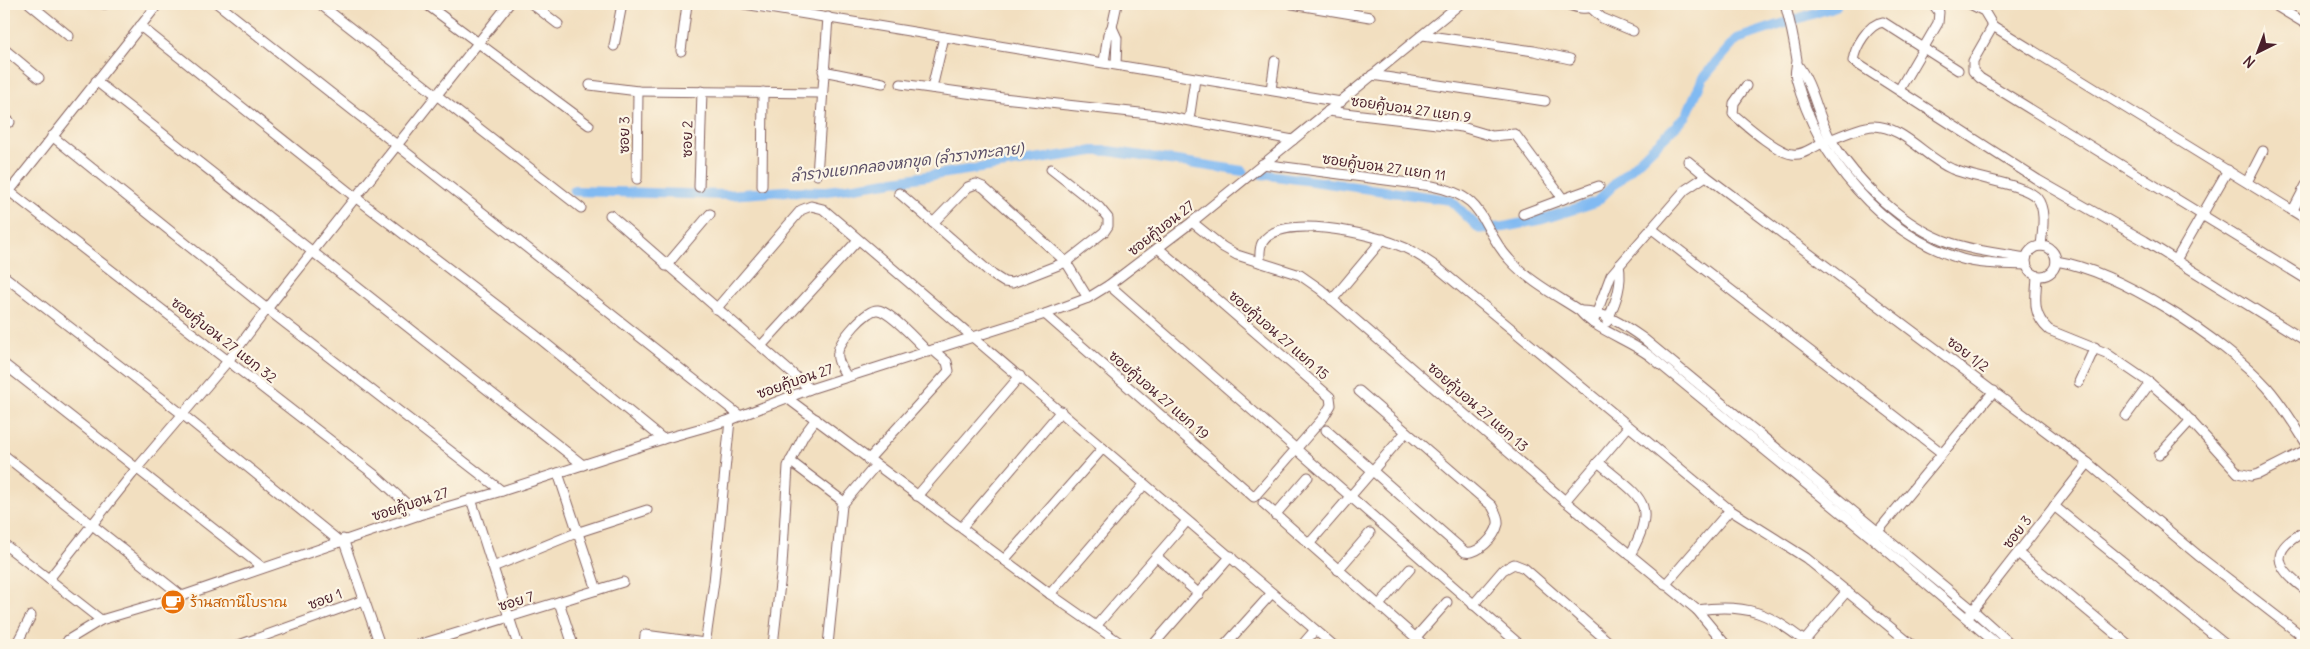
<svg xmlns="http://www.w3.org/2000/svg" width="2310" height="649" viewBox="0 0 2310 649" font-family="Delius,'Playpen Sans Thai',sans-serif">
	<rect width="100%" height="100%" fill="#fcf5e5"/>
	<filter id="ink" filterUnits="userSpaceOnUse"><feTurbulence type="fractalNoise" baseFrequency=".02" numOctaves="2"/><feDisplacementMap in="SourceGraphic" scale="10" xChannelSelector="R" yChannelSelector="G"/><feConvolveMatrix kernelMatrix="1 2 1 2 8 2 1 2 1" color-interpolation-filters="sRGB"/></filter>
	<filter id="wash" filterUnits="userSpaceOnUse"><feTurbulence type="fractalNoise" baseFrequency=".0096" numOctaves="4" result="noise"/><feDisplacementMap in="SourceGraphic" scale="20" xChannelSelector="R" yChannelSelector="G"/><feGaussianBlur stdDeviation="1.12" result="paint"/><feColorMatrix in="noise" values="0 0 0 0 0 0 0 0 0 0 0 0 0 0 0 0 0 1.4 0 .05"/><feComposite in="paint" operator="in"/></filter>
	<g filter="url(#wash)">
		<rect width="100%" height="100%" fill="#f2dfc0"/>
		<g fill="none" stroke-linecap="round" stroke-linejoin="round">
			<g stroke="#81baf2" stroke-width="10">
				<path d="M1261,174L1450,200L1480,229L1504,227L1543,219L1596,202L1686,116L1703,78L1737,39L1836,6"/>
				<path d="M574,191L728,195L785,191L821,192L1093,151H1109L1243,171"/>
			</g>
		</g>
	</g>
	<g filter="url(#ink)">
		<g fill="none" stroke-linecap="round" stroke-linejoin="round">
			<defs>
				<g id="minor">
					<path d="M30,4L69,36"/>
					<path d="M104,4H105"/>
					<path d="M218,4L739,415"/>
					<path d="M320,4L581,208"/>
					<path d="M426,4L589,125"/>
					<path d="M532,4L558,24"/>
					<path d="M744,4L1341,102"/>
					<path d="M1292,4L1370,17"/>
					<path d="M1566,4C1576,7 1587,12 1595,4"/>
					<path d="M1785,4C1790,22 1794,40 1797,60C1797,66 1794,72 1796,78C1817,158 1882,235 1962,259C1983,265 2005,264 2026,265"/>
					<path d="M1970,4L1984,11L1993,26L2306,219"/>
					<path d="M2273,4L2306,24"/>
					<path d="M1591,8L1602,18L1633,31"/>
					<path d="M140,26L355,197L533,333L663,439"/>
					<path d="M1993,26L1973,61V71L1980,78L2306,279"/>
					<path d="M1112,27L1117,38L1116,64"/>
					<path d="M1423,35L1534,51L1570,59"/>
					<path d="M614,46L622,4"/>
					<path d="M4,49L39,78"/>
					<path d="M681,51L687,4"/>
					<path d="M1104,62L1108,34L1112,27L1117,4"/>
					<path d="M1797,64C1814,86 1817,116 1831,140C1857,182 1904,227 1951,243C1975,251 2002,254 2026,258"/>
					<path d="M1958,70L1883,22C1868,24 1855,47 1853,61L2038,180L2145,241L2306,341"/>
					<path d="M823,71L883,83"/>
					<path d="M1372,75L1545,101"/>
					<path d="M96,81L583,465"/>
					<path d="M901,84L1003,98L1158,115L1293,140"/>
					<path d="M590,85L638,91L822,93"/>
					<path d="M1746,86L1734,103L1733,114C1746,125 1776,152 1792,154C1803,156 1812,147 1823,143C1835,138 1861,126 1873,126C1904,126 1925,158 1952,169C1972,178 2025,184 2037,198C2047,210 2042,233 2041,246"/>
					<path d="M932,88L944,37"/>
					<path d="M1271,90L1275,61"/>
					<path d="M1899,90L1938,23L1939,12L1933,4"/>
					<path d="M1328,111L1462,127L1492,136L1515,134L1563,199L1523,214"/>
					<path d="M4,117L10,122"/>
					<path d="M1189,120L1195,79"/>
					<path d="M52,136L267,309L502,491"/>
					<path d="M1688,161L1706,176"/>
					<path d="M1262,164L1432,186C1489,197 1478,225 1509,259C1527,280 1557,296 1580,311C1592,328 1631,341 1650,356L1872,538L1998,645"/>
					<path d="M817,175L828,17"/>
					<path d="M637,179L638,91"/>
					<path d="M2247,182L2263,151"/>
					<path d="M762,186L763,92"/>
					<path d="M699,187L702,91"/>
					<path d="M9,191L375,475L419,515"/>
					<path d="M899,193L993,275L1004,282L1012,283L1066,262L1104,232L1108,226V218L1099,207L1051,169"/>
					<path d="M4,198L158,4"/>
					<path d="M1563,199L1599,186"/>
					<path d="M2293,210L2306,185"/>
					<path d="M610,215L810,389"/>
					<path d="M1192,222L1223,247L1237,255L1300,275L1320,289L1565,501L1697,610L1726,645"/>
					<path d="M933,223L968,187L976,184L983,187L1066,262L1088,298"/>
					<path d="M1652,229L1942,453"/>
					<circle cx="2041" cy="261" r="15"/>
					<path d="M2176,260L2228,170"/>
					<path d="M2056,261C2119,271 2224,339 2267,387C2282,404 2294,424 2306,443"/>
					<path d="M1260,262C1260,256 1259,249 1262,243C1280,212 1371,234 1398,245C1413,250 1426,260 1438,268L1730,510L1806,558L1912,645"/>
					<path d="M666,266L710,214"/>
					<path d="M4,276L182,414L339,541"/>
					<path d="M2037,276C2036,298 2031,314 2049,330L2106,353L2150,383L2180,409L2238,473L2251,476L2259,474L2306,450"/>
					<path d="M1109,285L1520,645"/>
					<path d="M1332,300L1383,239"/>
					<path d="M716,309L801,210L811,206L823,209L1333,645"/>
					<path d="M1580,311C1602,310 1626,326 1644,339L1973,610L2012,645"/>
					<path d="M1045,314L1254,497L1324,417L1331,405L1330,397L1158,248"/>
					<path d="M1607,322C1615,303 1623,286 1619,265"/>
					<path d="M1593,323L1611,275L1685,190L1706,176L2088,463L2200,557L2306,639"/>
					<path d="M761,346L857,241"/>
					<path d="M4,364L262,567"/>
					<path d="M847,377C843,370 836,361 838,352C839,341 867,308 878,310C891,312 918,342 928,352"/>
					<path d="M2079,382L2095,347"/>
					<path d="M787,398L1050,594L1123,645"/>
					<path d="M2126,416L2150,383"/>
					<path d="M1326,430L1465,552C1478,555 1495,537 1498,524C1499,517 1495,512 1492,506L1359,391"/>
					<path d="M4,455L182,596"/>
					<path d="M2159,455L2191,420"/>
					<path d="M868,460L949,371L947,362L933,350"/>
					<path d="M790,461L844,502"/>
					<path d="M1598,462C1639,497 1660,501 1630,555"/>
					<path d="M558,473L597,590"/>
					<path d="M917,496L1020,376"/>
					<path d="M471,499L518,645"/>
					<path d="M1565,501L1628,427"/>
					<path d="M1263,503L1424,645"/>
					<path d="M2054,506L2226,645"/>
					<path d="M1275,515L1308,477"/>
					<path d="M962,527L1061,411"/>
					<path d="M2306,531C2268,550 2275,568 2306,590"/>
					<path d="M1874,536L1994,391"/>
					<path d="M343,539L380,645"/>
					<path d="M4,544L101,620"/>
					<path d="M1309,544L1406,432"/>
					<path d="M2018,553L2129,645"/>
					<path d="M1157,557L1199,594"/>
					<path d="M1004,560L1103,448"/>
					<path d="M493,567L576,533L647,510"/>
					<path d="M1338,570L1370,533"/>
					<path d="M49,579L137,468L228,361L267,309L509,4"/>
					<path d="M1665,585L1730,510"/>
					<path d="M1050,594L1144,485"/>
					<path d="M559,602L573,645"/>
					<path d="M1379,605L1410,569"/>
					<path d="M1473,605L1503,570L1514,564L1524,568L1612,645"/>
					<path d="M1697,610C1747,603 1771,613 1809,645"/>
					<path d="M1970,614L2088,463"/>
					<path d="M1096,626L1187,521"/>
					<path d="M1416,637L1447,602"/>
					<path d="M16,645L31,616"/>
					<path d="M65,645L68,640L101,620L182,596L419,515L502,491L663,439L730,420L810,389L1045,314L1088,298L1109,285L1192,222L1460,4"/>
					<path d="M239,645L364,600"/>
					<path d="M418,645L623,582"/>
					<path d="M644,645L645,635L705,643"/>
					<path d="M705,645L714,582L730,420"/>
					<path d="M773,645L782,566L788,466L804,435L816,419"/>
					<path d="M828,645L842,505L875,466"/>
					<path d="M1153,645L1231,556"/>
					<path d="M1225,645L1272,593"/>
					<path d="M1302,645L1315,630"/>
					<path d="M1801,645L1847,591"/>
					<path d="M2295,645L2302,636"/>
				</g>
			</defs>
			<use href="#minor" stroke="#85625f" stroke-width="11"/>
			<use href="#minor" stroke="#fff" stroke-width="9"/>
		</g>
	</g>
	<defs>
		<symbol id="cafe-disc" viewBox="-11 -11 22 22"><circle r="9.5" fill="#e8710a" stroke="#fcf5e5"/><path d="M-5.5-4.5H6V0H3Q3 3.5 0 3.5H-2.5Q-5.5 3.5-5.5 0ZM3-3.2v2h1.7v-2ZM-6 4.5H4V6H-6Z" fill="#fff"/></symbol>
	</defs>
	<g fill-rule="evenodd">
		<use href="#cafe-disc" x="159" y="588" width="28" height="28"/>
	</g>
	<g text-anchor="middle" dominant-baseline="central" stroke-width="4.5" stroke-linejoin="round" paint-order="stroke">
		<g font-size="14" fill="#4a1f2b" stroke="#fcf5e5">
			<text transform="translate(1411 109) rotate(8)">ซอยคู้บอน 27 แยก 9</text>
			<text transform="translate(624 135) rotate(-89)">ซอย 3</text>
			<text transform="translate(687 139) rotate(-89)">ซอย 2</text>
			<text transform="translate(1384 167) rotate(8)">ซอยคู้บอน 27 แยก 11</text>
			<text transform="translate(1161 228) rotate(-38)">ซอยคู้บอน 27</text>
			<text transform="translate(1279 335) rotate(41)">ซอยคู้บอน 27 แยก 15</text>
			<text transform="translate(224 340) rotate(38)">ซอยคู้บอน 27 แยก 32</text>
			<text transform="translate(1968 354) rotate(37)">ซอย 1/2</text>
			<text transform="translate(795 381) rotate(-19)">ซอยคู้บอน 27</text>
			<text transform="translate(1159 395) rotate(41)">ซอยคู้บอน 27 แยก 19</text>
			<text transform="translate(1478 407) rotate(41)">ซอยคู้บอน 27 แยก 13</text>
			<text transform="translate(410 504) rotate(-18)">ซอยคู้บอน 27</text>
			<text transform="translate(2017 532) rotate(-52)">ซอย 3</text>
			<text transform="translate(325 599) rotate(-20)">ซอย 1</text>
			<text transform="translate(516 601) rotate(-17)">ซอย 7</text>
		</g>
		<g font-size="14" fill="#c56008" stroke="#fcf5e5" text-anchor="start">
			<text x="190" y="602">ร้านสถานีโบราณ</text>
		</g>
		<g font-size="15" font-style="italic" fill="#5a4e67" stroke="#fcf5e5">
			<text transform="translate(907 162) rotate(-7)">ลำรางแยกคลองหกขุด (ลำรางทะลาย)</text>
		</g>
	</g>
	<rect width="2310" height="649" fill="none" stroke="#fcf5e5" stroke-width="20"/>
	<g transform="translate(2258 52) rotate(222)" stroke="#fcf5e5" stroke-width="4" paint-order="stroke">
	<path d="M0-4L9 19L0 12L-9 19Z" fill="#4a1f2b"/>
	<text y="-8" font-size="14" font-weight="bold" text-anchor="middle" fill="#4a1f2b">N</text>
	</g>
</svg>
